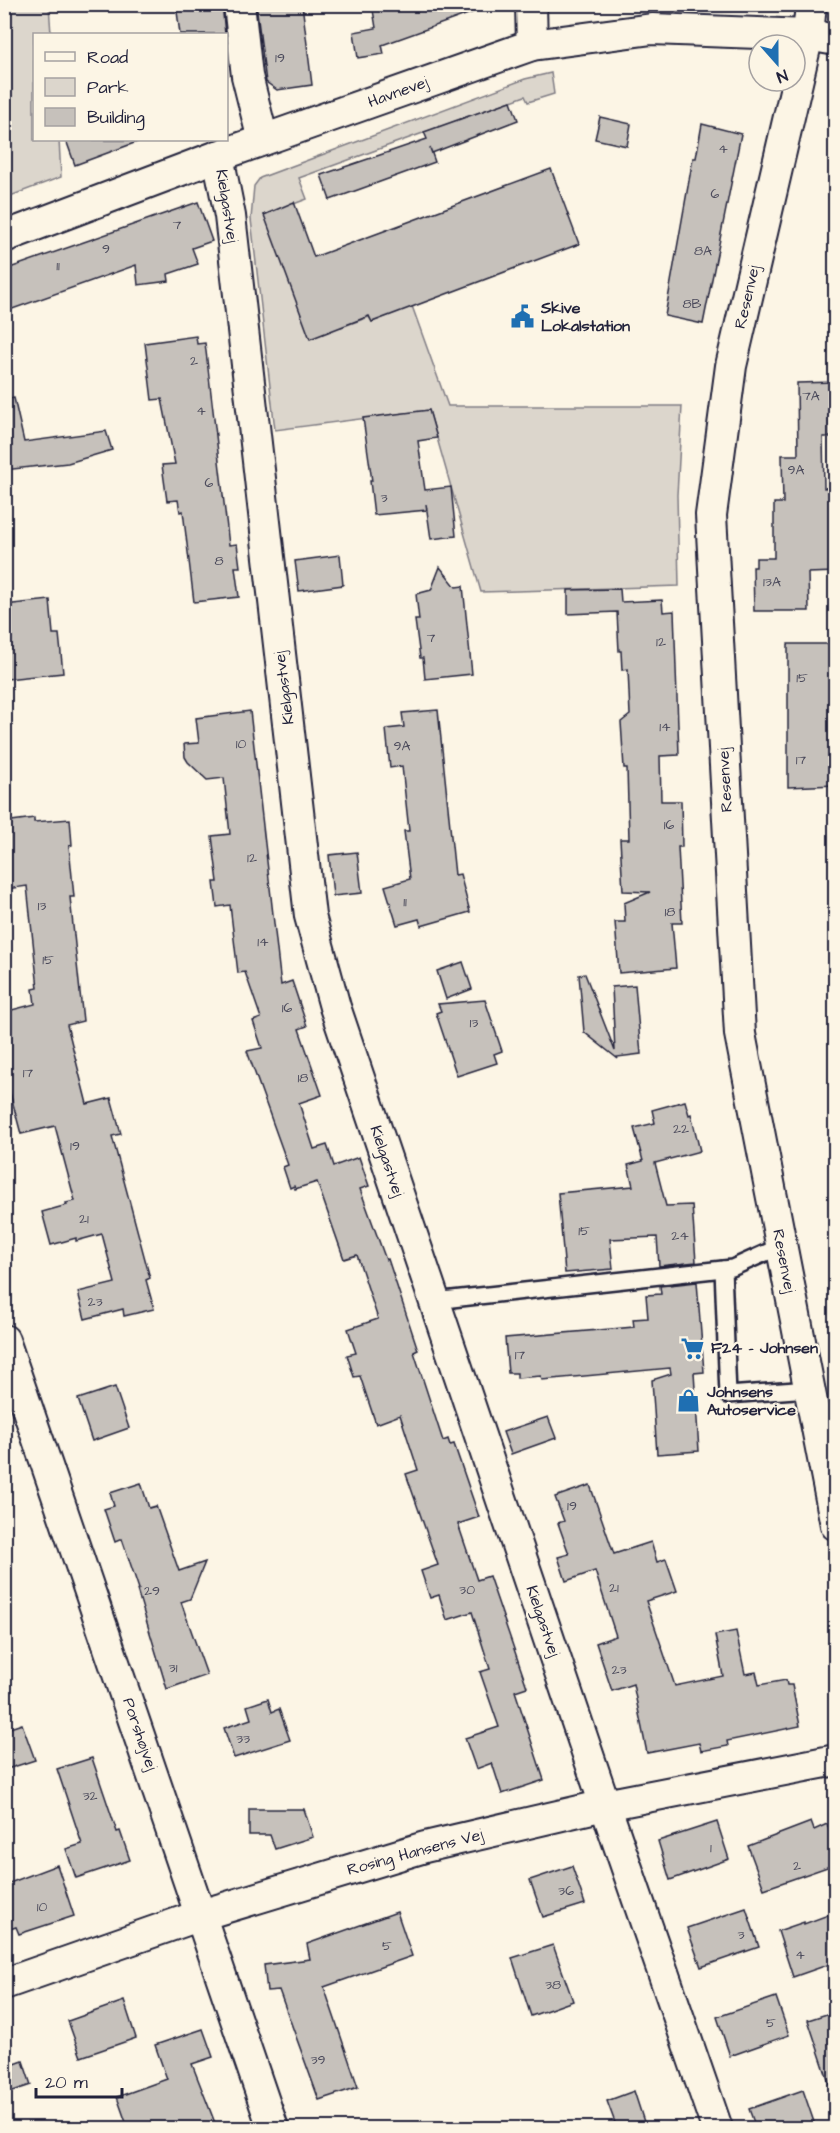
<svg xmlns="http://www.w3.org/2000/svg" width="840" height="2133" viewBox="0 0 840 2133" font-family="'Architects Daughter',sans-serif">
	<rect width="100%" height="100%" fill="#fcf5e5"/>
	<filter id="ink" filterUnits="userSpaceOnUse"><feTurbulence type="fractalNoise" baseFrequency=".0167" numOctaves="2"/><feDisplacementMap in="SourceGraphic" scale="12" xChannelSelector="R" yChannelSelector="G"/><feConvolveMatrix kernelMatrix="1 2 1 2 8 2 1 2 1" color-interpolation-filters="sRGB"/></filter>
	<g filter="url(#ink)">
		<g fill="#dcd6cc" stroke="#7f7c84" stroke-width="1.5">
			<path d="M5,4L49,5L51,34H34V140H59L61,177L5,198Z"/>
			<path d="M551,73L554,94L528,102L525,96L299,178L307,199L264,215L341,327L369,317L372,322L412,306L448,406H682L677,495L679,586L481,592L429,410L275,430L251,219L254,186L260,178L525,79Z"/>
		</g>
		<g fill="#c6c1bb" stroke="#22223b" stroke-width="1.5">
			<path d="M176,4H222L225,34H180Z"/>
			<path d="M256,4H302L312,85L277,90L266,82Z"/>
			<path d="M372,4H485V8L382,45L384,54L358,58L354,32L376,28Z"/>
			<path d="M511,101L518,120L432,153L430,148L435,162L330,200L321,175L427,139L424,132Z"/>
			<path d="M600,117L631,124L627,146L595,139Z"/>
			<path d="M702,124L741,134L703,324L665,316L693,158H696Z"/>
			<path d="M66,140H136L137,142L75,165Z"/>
			<path d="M551,169L579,244L372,322L369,316L310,339L264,215L294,202L314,257Z"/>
			<path d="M198,202L212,241L192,248L198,264L168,274L169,281L138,285L136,265L4,312V270Z"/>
			<path d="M196,336L197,344L205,343L229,545L237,544L240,567H235L239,597L194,602L183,511L180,512L178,500L167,501L162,465L175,464L162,399L152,400L145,343Z"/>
			<path d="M836,382V437H823L824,488L836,487V572L808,573L809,611H754L753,567H756V558H774V503H783L782,455H798L797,383Z"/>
			<path d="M14,398L24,442L106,431L112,450L68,463L4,470V399Z"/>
			<path d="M429,410L437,438L418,441L425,490L451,487L456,536L431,539L426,504L427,510L374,515L370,481H372L363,418Z"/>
			<path d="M340,555L343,585L299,591L295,561Z"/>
			<path d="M440,567L456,587L463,586L472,674L425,679L423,658H420L415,620H419L416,594L431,590Z"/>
			<path d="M620,589L621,602L662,600L663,612L674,611L679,755L660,756L661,801H681L682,847H678L682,923H672L676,968L619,973L615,922H625L624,903L650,892L623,891L620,839H629L627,768H624L621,722L630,715L628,669L622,670L621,651H619L617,612L568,614V590Z"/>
			<path d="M50,600L53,634H59L63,673L7,679L4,605Z"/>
			<path d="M788,644H830V690H836V785L788,787Z"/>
			<path d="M438,710L455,875L460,874L470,912L421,926L419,919L397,925L385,886L410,879L404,831H409L402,766L390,768L386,729L404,727L402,713Z"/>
			<path d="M250,711L281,985L292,981L307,1026L299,1029L322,1095L299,1103L314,1149L327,1145L334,1166L359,1157L369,1186L360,1189L386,1260L388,1259L418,1350L414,1352L443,1441L448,1439L450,1445L454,1444L479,1517L458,1524L477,1580L489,1576L527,1687L515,1691L544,1780L502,1794L492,1763L476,1769L465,1738L499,1727L480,1672L490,1669L472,1612L447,1620L439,1595L430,1598L421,1571L438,1565L406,1474L418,1470L400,1415L376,1424L360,1376L354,1377L347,1355L356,1353L348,1329L378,1319L357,1255L344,1259L317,1182L295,1189L294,1186L290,1188L283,1167L288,1165L247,1051L262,1048L253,1021L261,1018L245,972L238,973L230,905L217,907L214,882H218L212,836L230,834L224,778L207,780L188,762L185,757L184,744L199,743L196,718Z"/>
			<path d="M34,818V822L70,819L72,845L69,846L74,897H70L83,1021L67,1025L87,1104L111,1098L121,1134L112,1136L150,1278L146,1280L154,1309L124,1316L123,1309L85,1319L78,1292L115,1283L102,1234L76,1241V1238L51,1245L42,1212L67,1205L66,1203L75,1201L55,1126L21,1134L4,1070V1012L35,1004L33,989L38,988L27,886L7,889L4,863V822Z"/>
			<path d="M357,852L362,893L333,896L329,855Z"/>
			<path d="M463,962L472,989L446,999L437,971Z"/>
			<path d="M585,974L615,1051L612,987L635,985L641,1054L617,1057L618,1059L584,1032L579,975Z"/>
			<path d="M485,1000L502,1051L494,1054L497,1063L457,1076L436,1013L441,1011L438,1004Z"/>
			<path d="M685,1101L689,1115L691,1114L700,1151L655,1163L666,1206L692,1205L696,1262L659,1266L657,1237L610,1239L613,1269L565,1273L558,1193L633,1186L628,1165L643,1161L634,1128L655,1123L652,1110Z"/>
			<path d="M697,1282L704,1372L694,1373L699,1451L657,1454L652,1380L671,1374L670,1368L542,1380L541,1376L517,1378V1373H508L505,1338L634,1327L633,1319L648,1318L646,1295L661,1294L660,1286Z"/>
			<path d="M115,1387L129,1428L92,1441L78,1399Z"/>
			<path d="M548,1417L556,1438L511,1454L503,1432Z"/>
			<path d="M141,1483L149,1508L156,1506L179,1571L205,1562L190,1599L181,1602L207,1675L167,1689L137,1590L139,1589L122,1539L115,1542L104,1509L114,1506L110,1493Z"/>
			<path d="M590,1485L614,1554L651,1542L657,1562L666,1559L677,1591L646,1601L675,1686L723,1676L715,1635L736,1631L745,1674L756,1672L759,1685L786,1680L787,1685H792L800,1726L727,1741L728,1746L701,1751L699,1743L647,1753L633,1684L612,1691L596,1643L616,1636L595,1571L566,1581L558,1557L569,1554L558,1523L564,1521L555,1497Z"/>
			<path d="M268,1699L272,1712L279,1709L290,1740L234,1758L224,1728L251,1719L247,1706Z"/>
			<path d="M22,1724L35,1760L4,1770V1730Z"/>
			<path d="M92,1758L117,1832L120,1831L130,1860L76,1878L66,1849L82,1844L57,1769Z"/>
			<path d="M249,1809H304L313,1837L275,1849L270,1835H249Z"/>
			<path d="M717,1822L729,1859L670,1880L658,1841Z"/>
			<path d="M811,1822L814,1830L827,1824L836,1848V1864L764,1889L748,1846Z"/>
			<path d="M57,1865L74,1916L19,1934L16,1927L4,1931V1885Z"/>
			<path d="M572,1866L585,1904L543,1917L530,1880Z"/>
			<path d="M746,1908L759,1947L701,1967L687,1928Z"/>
			<path d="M397,1912L412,1956L324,1987L358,2087L319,2100L279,1990L267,1991L264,1965L310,1959L307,1944Z"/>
			<path d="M836,1912V1962L793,1977L778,1931L804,1922V1924Z"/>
			<path d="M553,1945L573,2001L531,2016L512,1958Z"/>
			<path d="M776,1997L789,2035L730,2056L717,2017Z"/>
			<path d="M124,2001L136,2038L81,2057L68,2021Z"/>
			<path d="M836,2011V2088L831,2089L808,2020Z"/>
			<path d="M203,2029L213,2057L192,2064L217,2128H128L117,2097L167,2079L155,2045Z"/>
			<path d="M23,2061L31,2085L4,2094V2068Z"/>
			<path d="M803,2090L816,2128H756L749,2109Z"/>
			<path d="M634,2091L646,2128H617L607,2101Z"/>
		</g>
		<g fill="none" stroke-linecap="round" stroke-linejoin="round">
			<defs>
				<g id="lane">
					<path d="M723,1269L728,1395L809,1389"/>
					<path d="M434,1301L732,1268L781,1246"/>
				</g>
				<g id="street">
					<path d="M239,4L247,76L263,140"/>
					<path d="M531,4L532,45"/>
					<path d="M811,4L808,35L731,366L711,515L740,1034L836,1525"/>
					<path d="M218,156L230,216L310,916L335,1007L605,1805L717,2128"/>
					<path d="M4,237L218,156L532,45L652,29L808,35L836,40"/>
					<path d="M4,1340L273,2128"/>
					<path d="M4,1984L201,1915L425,1847L605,1805L836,1760"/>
				</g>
			</defs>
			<use href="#lane" stroke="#22223b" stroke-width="20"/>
			<use href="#street" stroke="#22223b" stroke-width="34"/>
			<use href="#lane" stroke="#fcf5e5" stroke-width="15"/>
			<use href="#street" stroke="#fcf5e5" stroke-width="30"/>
		</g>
	</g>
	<defs>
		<symbol id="civic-bare" viewBox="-9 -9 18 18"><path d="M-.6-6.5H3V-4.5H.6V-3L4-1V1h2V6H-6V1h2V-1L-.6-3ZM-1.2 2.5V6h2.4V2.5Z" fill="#1f6fb2" stroke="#fcf5e5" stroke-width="2.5" paint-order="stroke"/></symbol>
		<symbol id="supermarket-bare" viewBox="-9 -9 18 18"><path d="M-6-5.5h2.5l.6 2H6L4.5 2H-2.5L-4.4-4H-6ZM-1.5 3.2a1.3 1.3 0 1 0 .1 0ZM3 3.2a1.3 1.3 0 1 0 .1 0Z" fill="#1f6fb2" stroke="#fcf5e5" stroke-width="2.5" paint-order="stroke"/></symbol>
		<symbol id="shop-bare" viewBox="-9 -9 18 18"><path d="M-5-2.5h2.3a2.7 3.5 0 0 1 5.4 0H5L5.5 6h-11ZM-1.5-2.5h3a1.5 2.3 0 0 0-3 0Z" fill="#1f6fb2" stroke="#fcf5e5" stroke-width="2.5" paint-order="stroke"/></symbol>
	</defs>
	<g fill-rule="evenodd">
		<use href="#civic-bare" x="506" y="300" width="33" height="33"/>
		<use href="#supermarket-bare" x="676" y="1332" width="33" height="33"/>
		<use href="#shop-bare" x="672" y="1384" width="33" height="33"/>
	</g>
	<g text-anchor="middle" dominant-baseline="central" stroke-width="4.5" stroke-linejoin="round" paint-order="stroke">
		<g font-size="14" fill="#4b4a5b">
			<text x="280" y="58">19</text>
			<text x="723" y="149">4</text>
			<text x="715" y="194">6</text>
			<text x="177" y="225">7</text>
			<text x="106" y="249">9</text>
			<text x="703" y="251">8A</text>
			<text x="58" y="266">11</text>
			<text x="692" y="304">8B</text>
			<text x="194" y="361">2</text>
			<text x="811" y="396">7A</text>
			<text x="201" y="411">4</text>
			<text x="796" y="470">9A</text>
			<text x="209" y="483">6</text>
			<text x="384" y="498">3</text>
			<text x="219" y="561">8</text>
			<text x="772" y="582">13A</text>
			<text x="431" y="638">7</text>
			<text x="661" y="642">12</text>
			<text x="802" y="678">15</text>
			<text x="665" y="727">14</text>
			<text x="241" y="744">10</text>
			<text x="402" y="746">9A</text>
			<text x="801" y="760">17</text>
			<text x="669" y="825">16</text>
			<text x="252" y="858">12</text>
			<text x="405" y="902">11</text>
			<text x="42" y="906">13</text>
			<text x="670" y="912">18</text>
			<text x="263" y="942">14</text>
			<text x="48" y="960">15</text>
			<text x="287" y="1008">16</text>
			<text x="474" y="1023">13</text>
			<text x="28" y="1073">17</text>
			<text x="303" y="1078">18</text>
			<text x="681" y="1129">22</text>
			<text x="75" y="1146">19</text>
			<text x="84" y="1219">21</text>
			<text x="584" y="1231">15</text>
			<text x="680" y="1236">24</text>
			<text x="95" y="1302">23</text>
			<text x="520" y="1355">17</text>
			<text x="572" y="1506">19</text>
			<text x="614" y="1588">21</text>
			<text x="467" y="1590">30</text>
			<text x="152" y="1591">29</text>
			<text x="173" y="1668">31</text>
			<text x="619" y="1670">23</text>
			<text x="243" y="1739">33</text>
			<text x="90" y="1796">32</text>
			<text x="711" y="1848">1</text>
			<text x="797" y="1866">2</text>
			<text x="566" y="1891">36</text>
			<text x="42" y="1907">10</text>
			<text x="741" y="1935">3</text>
			<text x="387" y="1946">5</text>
			<text x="800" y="1955">4</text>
			<text x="553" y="1985">38</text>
			<text x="771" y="2023">5</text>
			<text x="318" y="2060">39</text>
		</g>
		<g font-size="16" fill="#22223b" stroke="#fcf5e5">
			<text transform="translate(398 92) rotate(-20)">Havnevej</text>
			<text transform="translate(227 206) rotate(81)">Kielgastvej</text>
			<text transform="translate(747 297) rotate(-77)">Resenvej</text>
			<text transform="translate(284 688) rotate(-97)">Kielgastvej</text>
			<text transform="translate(725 780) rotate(-93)">Resenvej</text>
			<text transform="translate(387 1161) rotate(71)">Kielgastvej</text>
			<text transform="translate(784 1261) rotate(79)">Resenvej</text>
			<text transform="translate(543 1621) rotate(71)">Kielgastvej</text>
			<text transform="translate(140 1734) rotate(71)">Porshøjvej</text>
			<text transform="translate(415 1852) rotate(-15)">Rosing Hansens Vej</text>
		</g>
		<g font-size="16" font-weight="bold" fill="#22223b" stroke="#fcf5e5" text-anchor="start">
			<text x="541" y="308">Skive<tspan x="541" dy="18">Lokalstation</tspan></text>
			<text x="711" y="1348">F24 - Johnsen</text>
			<text x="707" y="1392">Johnsens<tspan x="707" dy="18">Autoservice</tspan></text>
		</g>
	</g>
	<rect width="840" height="2133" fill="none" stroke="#fcf5e5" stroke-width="24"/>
	<rect x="12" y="12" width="816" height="2109" fill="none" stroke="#22223b" stroke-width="2" filter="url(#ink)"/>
	<rect x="33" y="33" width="195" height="108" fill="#fcf5e5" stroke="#a5a1a1" stroke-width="1.5"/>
	<rect x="45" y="52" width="30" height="9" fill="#fcf5e5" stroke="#a5a1a1" stroke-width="1.5"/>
	<text x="87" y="63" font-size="18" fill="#22223b">Road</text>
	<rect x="45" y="78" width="30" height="18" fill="#dcd6cc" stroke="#a5a1a1" stroke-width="1.5"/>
	<text x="87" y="93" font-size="18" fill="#22223b">Park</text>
	<rect x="45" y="108" width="30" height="18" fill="#c6c1bb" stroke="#a5a1a1" stroke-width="1.5"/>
	<text x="87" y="123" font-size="18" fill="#22223b">Building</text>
	<g transform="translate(777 63) rotate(159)"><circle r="28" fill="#fcf5e5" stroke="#a5a1a1" stroke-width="1.5"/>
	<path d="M0-4.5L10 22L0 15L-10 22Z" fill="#1f6fb2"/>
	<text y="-9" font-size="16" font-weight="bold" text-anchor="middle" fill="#22223b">N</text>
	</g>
	<path d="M36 2088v9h86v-9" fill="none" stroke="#22223b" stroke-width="3"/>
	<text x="45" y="2088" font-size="18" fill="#22223b" stroke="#fcf5e5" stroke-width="4.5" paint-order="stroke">20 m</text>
</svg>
